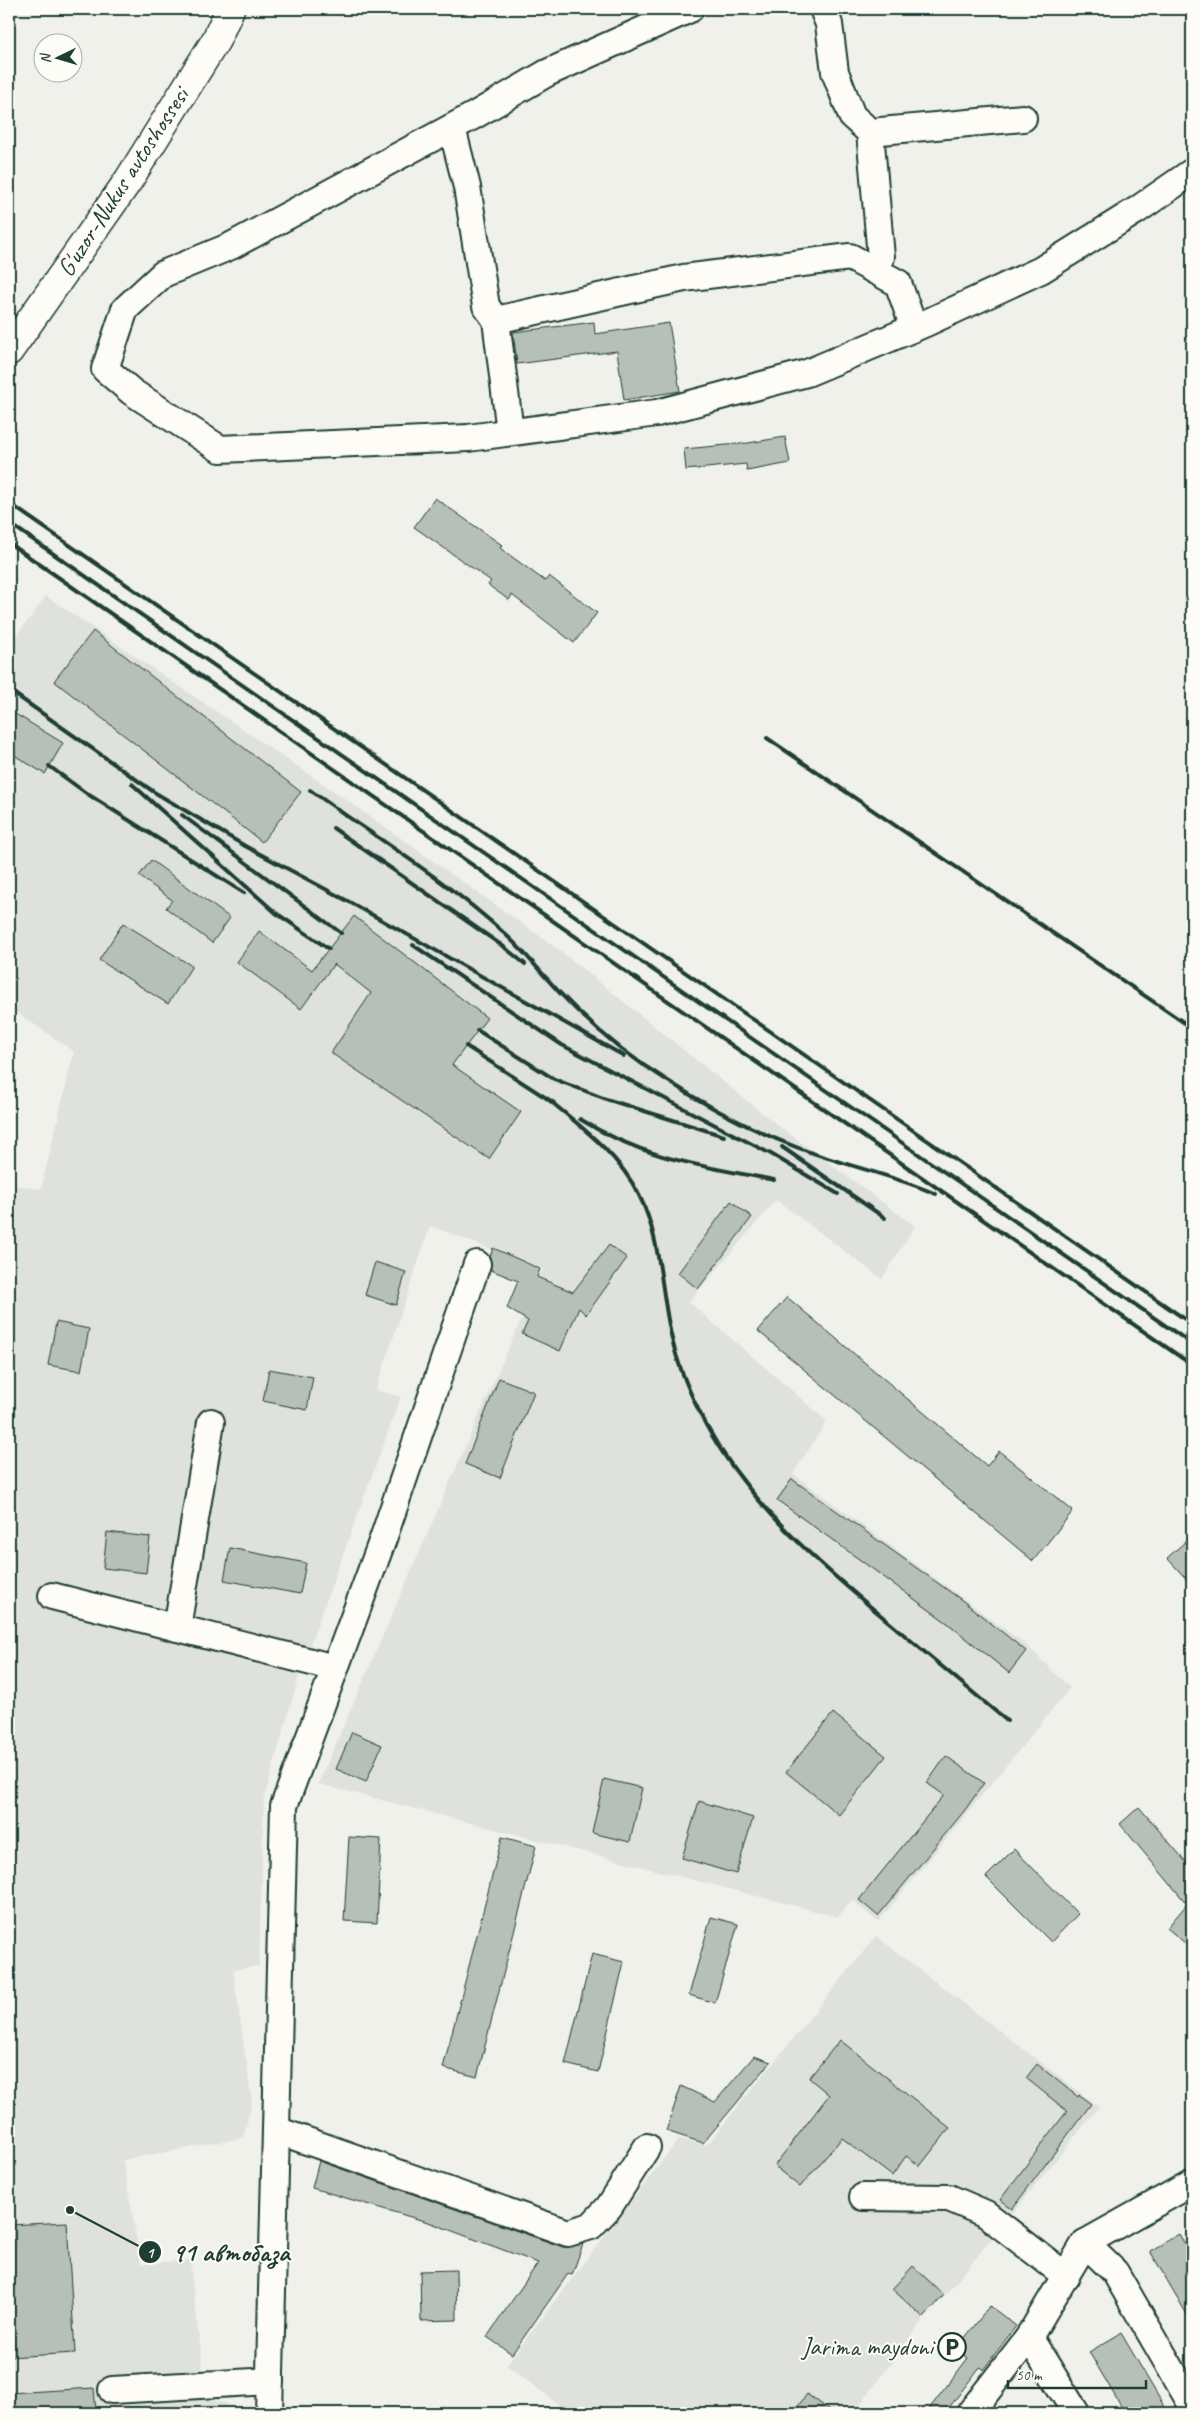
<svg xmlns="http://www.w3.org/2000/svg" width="1201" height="2422" viewBox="0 0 1201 2422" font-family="Caveat,sans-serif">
	<rect width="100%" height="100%" fill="#f0f1eb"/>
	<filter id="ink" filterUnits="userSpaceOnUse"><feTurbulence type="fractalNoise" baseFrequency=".02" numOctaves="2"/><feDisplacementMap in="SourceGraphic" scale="10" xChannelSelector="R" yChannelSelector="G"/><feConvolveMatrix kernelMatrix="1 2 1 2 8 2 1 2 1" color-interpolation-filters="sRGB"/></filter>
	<g filter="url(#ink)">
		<g fill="#dfe2dc">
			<path d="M46,596L341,796L558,949L776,1124L915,1226L882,1279L776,1200L689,1302L827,1421L793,1474L1025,1644L1070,1688L878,1922L852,1900L838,1917L318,1784L543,1269L430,1226L376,1390L401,1397L301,1669L264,1799L259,1966L233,1970L252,2102L243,2138L123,2160L141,2264L190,2260L202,2361L204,2399L226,2403L228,2413H9V1184L41,1189L74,1052L9,1007V636L14,639Z"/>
			<path d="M876,1936L1099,2107L958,2280L925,2317L854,2413H570L506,2365L679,2139L707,2145Z"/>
		</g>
		<g fill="#b6bfb8" stroke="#1f3d34">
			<path d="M594,322L595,334L669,323L680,391L624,400L617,351L517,364L513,332Z"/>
			<path d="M785,437L790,463L747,471L746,464L686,470L684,449L748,443Z"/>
			<path d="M435,498L502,545L500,548L545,581L549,576L597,613L574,643L512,595L509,600L488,585L491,581L414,527Z"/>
			<path d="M93,631L301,792L262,842L54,681Z"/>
			<path d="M9,710L63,743L45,774L9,752Z"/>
			<path d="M151,860L230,918L212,943L166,908L172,900L139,876Z"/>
			<path d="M354,916L487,1018L452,1065L521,1112L489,1159L331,1053L371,993L334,964L301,1009L237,962L259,931L312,970Z"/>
			<path d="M123,923L192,966L168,1004L99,960Z"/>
			<path d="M731,1201L752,1217L698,1289L678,1273Z"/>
			<path d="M609,1245L627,1258L586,1315L579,1308L560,1351L522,1334L528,1321L507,1308L518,1281L491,1270L490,1257L493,1248L540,1269L537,1277L573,1292Z"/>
			<path d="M375,1262L406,1272L396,1305L365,1295Z"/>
			<path d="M787,1297L987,1466L999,1451L1073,1511L1033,1561L758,1331Z"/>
			<path d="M56,1322L89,1329L81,1371L48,1365Z"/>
			<path d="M269,1369L313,1377L307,1410L263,1401Z"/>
			<path d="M499,1378L534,1392L500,1478L465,1464Z"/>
			<path d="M792,1479L963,1601L1026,1651L1009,1673L946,1622L777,1500Z"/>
			<path d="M107,1532L150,1537L146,1573L103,1568Z"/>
			<path d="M1186,1541L1192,1548V1585L1167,1558Z"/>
			<path d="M230,1548L306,1563L300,1594L224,1580Z"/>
			<path d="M833,1713L886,1756L839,1815L786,1772Z"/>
			<path d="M352,1732L382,1745L366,1782L336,1769Z"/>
			<path d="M946,1756L984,1783L965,1810L878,1916L859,1900L944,1795L927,1783Z"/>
			<path d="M604,1779L642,1788L630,1842L592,1833Z"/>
			<path d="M699,1801L753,1818L736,1874L682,1858Z"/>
			<path d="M1139,1807L1192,1869V1949L1167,1928L1187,1904L1120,1824Z"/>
			<path d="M349,1837L381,1839L377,1923L344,1921Z"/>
			<path d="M502,1837L536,1846L477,2077L443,2068Z"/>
			<path d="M1014,1849L1078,1914L1051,1942L986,1877Z"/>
			<path d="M711,1917L738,1924L715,2003L689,1995Z"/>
			<path d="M592,1954L624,1962L598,2072L565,2064Z"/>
			<path d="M840,2040L950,2128L920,2166L906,2156L892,2176L842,2138L800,2187L774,2166L829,2095L809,2078Z"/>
			<path d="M754,2056L771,2062L703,2143L666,2131L681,2086L715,2102Z"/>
			<path d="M1037,2064L1078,2097L1079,2095L1091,2104L1012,2209L1000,2200L1067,2111L1026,2078Z"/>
			<path d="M319,2161L563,2247L583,2244L572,2275L568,2274L512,2354L487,2337L538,2263L431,2223L312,2188Z"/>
			<path d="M67,2222L75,2353L9,2357V2225Z"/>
			<path d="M1179,2234L1192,2256V2323L1150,2251Z"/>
			<path d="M913,2266L944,2295L924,2318L892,2289Z"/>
			<path d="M456,2270L457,2320L421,2321L420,2271Z"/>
			<path d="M990,2306L1016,2326L983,2370L980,2367L945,2413H926L968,2358L956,2349Z"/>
			<path d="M1121,2333L1168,2413H1125L1089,2352Z"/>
			<path d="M94,2388L96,2413H9V2393Z"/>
			<path d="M807,2394L832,2413H793Z"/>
		</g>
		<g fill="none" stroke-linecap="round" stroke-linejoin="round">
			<defs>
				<g id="minor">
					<path d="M690,9L547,73L475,115L231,246L163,274L125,309L105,369L132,392L220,449L468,438L657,413L807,373L926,323L1041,270L1137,210L1192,172"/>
					<path d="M823,9L829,24L835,72L852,116L870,132L881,257L874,270"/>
					<path d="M452,128L467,187L486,306L496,320L510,432"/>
					<path d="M870,132L1023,118"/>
					<path d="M496,320L684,278L850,257L898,283L914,328"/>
					<path d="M52,1596L335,1668"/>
					<path d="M177,1628L211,1422"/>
					<path d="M276,2130L568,2233L591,2226L609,2207L647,2147"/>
					<path d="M863,2197L949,2198L986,2214L1066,2276"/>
					<path d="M1085,2243L1115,2272L1192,2405"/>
					<path d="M1029,2337L1076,2413"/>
					<path d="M112,2390L270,2381"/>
					<path d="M269,2413L284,1806L383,1539L477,1264"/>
					<path d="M970,2413L1029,2337L1085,2243L1192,2183"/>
				</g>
				<path id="highway" d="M9,351L128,181L216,40L230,9"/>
			</defs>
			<use href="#minor" stroke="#1f3d34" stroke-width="30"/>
			<use href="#highway" stroke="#1f3d34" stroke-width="31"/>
			<use href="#minor" stroke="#fdfcf7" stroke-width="26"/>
			<use href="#highway" stroke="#fdfcf7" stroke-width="28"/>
			<g stroke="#1f3d34" stroke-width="4">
				<path d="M9,503L1192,1324"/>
				<path d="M9,523L1192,1344"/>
				<path d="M9,543L1192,1365"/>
				<path d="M9,690L154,792L245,846L344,899L624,1056"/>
				<path d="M767,738L1192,1028"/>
				<path d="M49,766L86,793L244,893"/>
				<path d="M132,784L276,913L329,949"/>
				<path d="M310,790C375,837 446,880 505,934C525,952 541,973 560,993C591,1026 629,1057 668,1081C708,1107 752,1130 796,1147C842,1165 891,1174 936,1194"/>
				<path d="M182,815L341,933"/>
				<path d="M333,828L504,947L525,964"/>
				<path d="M413,945L562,1045L771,1154L838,1194"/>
				<path d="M477,1030L554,1079L606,1099L724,1136"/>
				<path d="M466,1046L554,1103"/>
				<path d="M549,1100C583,1128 619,1155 639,1195C663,1242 660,1297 674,1347C681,1374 693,1400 706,1425C750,1505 821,1566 890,1623C929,1656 968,1688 1007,1721"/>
				<path d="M580,1119C643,1159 702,1166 774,1180"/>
				<path d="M782,1147L885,1218"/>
			</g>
		</g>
	</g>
	<defs>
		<symbol id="parking-ring" viewBox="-11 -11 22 22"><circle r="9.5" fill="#fdfcf7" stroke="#1f3d34" stroke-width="1.5"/><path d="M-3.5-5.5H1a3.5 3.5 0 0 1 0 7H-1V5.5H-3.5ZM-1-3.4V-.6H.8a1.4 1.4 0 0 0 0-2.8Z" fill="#1f3d34"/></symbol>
	</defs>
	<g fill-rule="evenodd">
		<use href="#parking-ring" x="936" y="2331" width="32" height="32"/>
	</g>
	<g text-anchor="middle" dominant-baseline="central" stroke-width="4" stroke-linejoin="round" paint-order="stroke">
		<g font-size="25" fill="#1f3d34" stroke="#fdfcf7">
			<text transform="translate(123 182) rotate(-57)">G'uzor-Nukus avtoshossesi</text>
		</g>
		<g font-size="25" fill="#1f3d34" stroke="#fdfcf7" text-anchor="end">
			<text x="933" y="2347">Jarima maydoni</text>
		</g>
	</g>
	<path fill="none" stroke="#1f3d34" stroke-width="2" d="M70 2210L150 2252"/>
	<g fill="#1f3d34" stroke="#fdfcf7" stroke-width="2">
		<circle cx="70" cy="2210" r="5"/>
		<circle cx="150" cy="2252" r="12"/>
	</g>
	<g font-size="15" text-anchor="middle" font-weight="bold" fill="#fff">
		<text x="150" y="2258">1</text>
	</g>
	<g font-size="26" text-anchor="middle" font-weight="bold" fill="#1f3d34" stroke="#fdfcf7" stroke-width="4" stroke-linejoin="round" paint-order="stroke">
		<text x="231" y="2261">91 автобаза</text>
	</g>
	<rect width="1201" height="2422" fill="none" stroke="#fdfcf7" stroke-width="30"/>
	<rect x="15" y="15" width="1171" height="2392" fill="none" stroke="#1f3d34" stroke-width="2" filter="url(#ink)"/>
	<g transform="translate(58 58) rotate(265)"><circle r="24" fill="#fdfcf7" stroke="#a4b0a9"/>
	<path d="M0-4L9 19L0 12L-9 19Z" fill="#1f3d34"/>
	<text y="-8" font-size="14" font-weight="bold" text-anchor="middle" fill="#1f3d34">N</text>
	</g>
	<path d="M1008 2380v8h138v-8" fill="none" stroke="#1f3d34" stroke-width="2.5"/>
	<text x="1016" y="2380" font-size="15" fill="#1f3d34" stroke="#fdfcf7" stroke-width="4" paint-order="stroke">50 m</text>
</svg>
